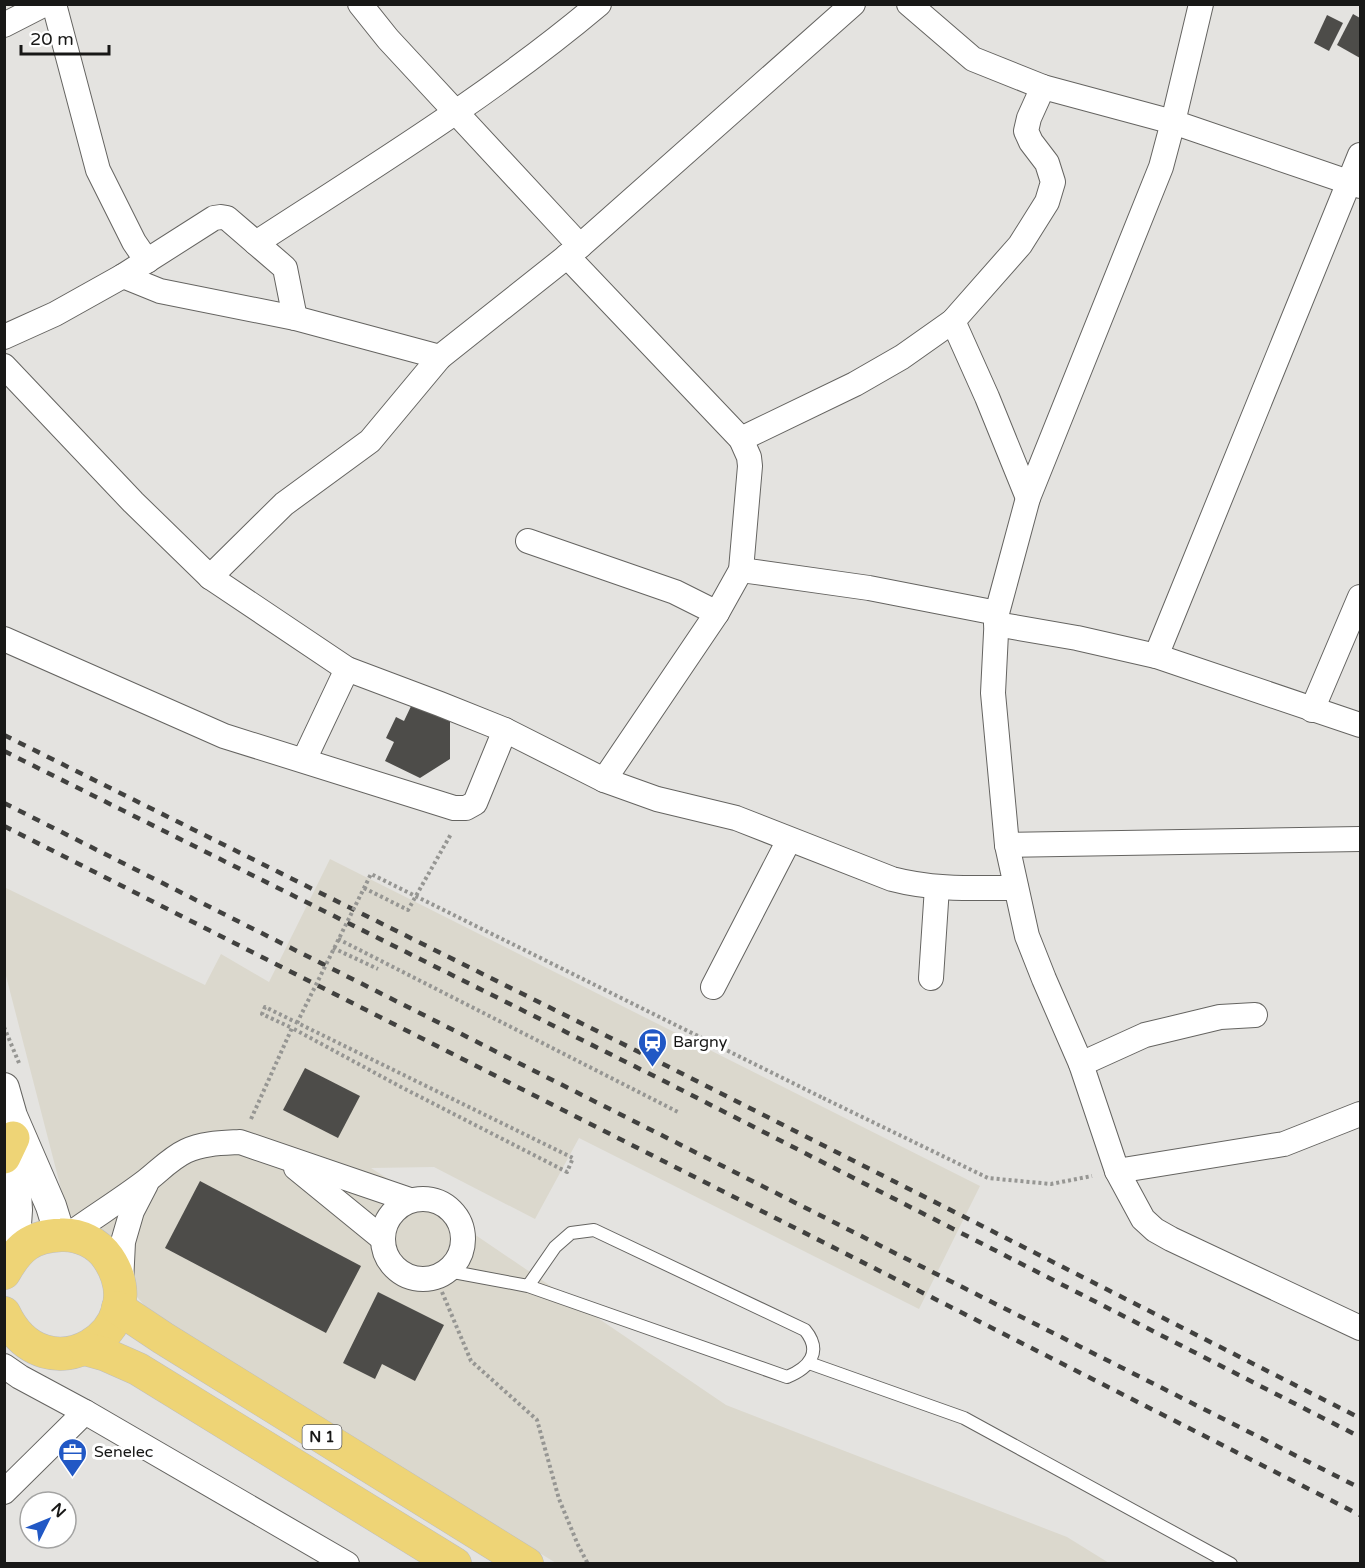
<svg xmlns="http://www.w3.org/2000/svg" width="1365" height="1568" viewBox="0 0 1365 1568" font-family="'Varela Round',sans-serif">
	<rect width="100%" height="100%" fill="#e4e3e0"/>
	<path fill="#dbd8cd" d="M330,859L980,1186L919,1309L579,1138L535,1219L434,1167L371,1168L474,1234L726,1405L1067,1537L1109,1563H556L154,1317L127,1285L115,1256L67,1212L5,972L4,887L205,985L221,954L269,982Z"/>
	<g fill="#4d4c49">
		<path d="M1353,14L1360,18V58L1337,45Z"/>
		<path d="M1327,15L1343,23L1329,51L1314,43Z"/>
		<path d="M413,702L450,720V759L420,778L385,761L394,742L386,738L396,717L404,721Z"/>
		<path d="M305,1068L360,1096L338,1138L283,1110Z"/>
		<path d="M200,1181L361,1266L326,1333L165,1248Z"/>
		<path d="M378,1292L444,1325L415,1381L382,1364L375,1379L343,1363Z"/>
	</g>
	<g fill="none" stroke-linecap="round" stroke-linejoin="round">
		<defs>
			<g id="service">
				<path d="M448,1271L528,1286L787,1377C809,1368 823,1352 805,1330L594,1230L571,1233L555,1247L528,1286"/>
				<path d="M809,1363L964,1418L1231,1564"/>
			</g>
			<g id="minor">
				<path d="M54,4L98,170L134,242L147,261"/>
				<path d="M360,4L388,39L580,246"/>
				<path d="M909,4L973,59L1043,87L1173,122L1360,186"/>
				<path d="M1201,4L1173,122L1161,167L1028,498L997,613L993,693L1007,845L1027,936L1044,979L1081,1064L1117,1171L1143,1219L1155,1230L1171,1239L1360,1328"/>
				<path d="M4,25L45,4"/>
				<path d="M256,243C373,167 492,94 599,4"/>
				<path d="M567,256L741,439L749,457L750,466L741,570L717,613L604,780"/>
				<path d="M123,276L160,291L295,318L440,357"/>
				<path d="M953,321L987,397L1028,498"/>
				<path d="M4,337L55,314L123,276L214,218L221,217L227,218L285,268L295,318"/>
				<path d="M4,366L133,502L210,577L347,669L440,704L505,730L604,780L657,799L736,818L892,879C934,890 973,888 1016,888"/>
				<path d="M741,439L855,384L902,357L953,321L1020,245L1047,202L1053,182L1047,163L1031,142L1026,131L1029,118L1043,87"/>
				<path d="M528,541L675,592L717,613"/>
				<path d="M741,570L869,588L997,613"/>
				<path d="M210,577L284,504L370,441L440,357L580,246L853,4"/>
				<path d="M996,624L1077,638L1156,656L1360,725"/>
				<path d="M4,639L224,736L454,808H466L475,803L505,730"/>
				<path d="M1156,656L1360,155"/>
				<path d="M1312,710L1360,597"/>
				<path d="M304,760L347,669"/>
				<path d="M1007,845L1360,839"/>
				<path d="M931,978L937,887"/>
				<path d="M713,987L789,840"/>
				<path d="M1081,1064L1145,1035L1220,1017L1255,1015"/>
				<path d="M296,1168L383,1239"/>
				<path d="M1117,1171L1284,1144L1360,1114"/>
				<circle cx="423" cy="1239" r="40"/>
				<path d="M70,1234C95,1216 121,1200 146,1181C159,1171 171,1158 186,1151C203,1143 222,1143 240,1142L410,1200"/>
				<path d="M121,1283L123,1242L132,1211L146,1184"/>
				<path d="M4,1366L20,1377L85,1412L347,1564"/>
				<path d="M4,1492L85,1412"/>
			</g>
			<g id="tertiary">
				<path d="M4,1088L12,1116L51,1206L60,1235"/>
				<path d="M13,1137L17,1210L14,1255"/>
			</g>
			<g id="trunk">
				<path d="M4,1157L13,1138"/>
				<path d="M4,1273C18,1248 31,1236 61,1235C79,1234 98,1243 108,1258C157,1331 45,1400 4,1313"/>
				<path d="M118,1308L163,1338L527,1564"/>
				<path d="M86,1349L104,1354L138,1369L455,1564"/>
			</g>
		</defs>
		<use href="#service" stroke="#656461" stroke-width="14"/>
		<use href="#minor" stroke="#656461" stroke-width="26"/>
		<use href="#tertiary" stroke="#656461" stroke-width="32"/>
		<use href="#trunk" stroke="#bebebe" stroke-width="34"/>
		<g stroke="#969693" stroke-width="4" stroke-dasharray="3 3" stroke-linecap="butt">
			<path d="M364,888L408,910L451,834"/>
			<path d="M338,939L678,1112"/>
			<path d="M333,948L378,969"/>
			<path d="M4,1027L19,1063"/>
			<path d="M823,1098L988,1178L1051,1184L1092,1176"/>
			<path d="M251,1119L292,1028L401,1087L567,1172L573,1158L265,1007L262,1014L292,1028"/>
			<path d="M442,1292L471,1361L537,1420L559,1499L578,1545L588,1564"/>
		</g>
		<use href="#service" stroke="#fff" stroke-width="12"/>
		<use href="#minor" stroke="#fff" stroke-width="24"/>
		<use href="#tertiary" stroke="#fff" stroke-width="30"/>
		<use href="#trunk" stroke="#eed476" stroke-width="33"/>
		<g stroke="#41413f" stroke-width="4.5" stroke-dasharray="8 8" stroke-linecap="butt">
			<path d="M4,735L671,1068L1360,1418"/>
			<path d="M4,751L664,1081L1360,1437"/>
			<path d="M4,803L1360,1488"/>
			<path d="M4,826L1360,1515"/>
		</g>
		<path stroke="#969693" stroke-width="4" stroke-dasharray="3 3" stroke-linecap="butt" d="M297,1023L371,874L823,1098"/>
	</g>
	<defs>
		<symbol id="station-pin" viewBox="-11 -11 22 30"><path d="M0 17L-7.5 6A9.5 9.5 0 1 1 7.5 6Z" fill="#2158c5" stroke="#fff"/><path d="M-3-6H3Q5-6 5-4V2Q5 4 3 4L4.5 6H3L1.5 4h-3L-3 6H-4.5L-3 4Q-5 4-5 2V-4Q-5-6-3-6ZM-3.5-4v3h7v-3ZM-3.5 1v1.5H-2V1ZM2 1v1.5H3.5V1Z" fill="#fff"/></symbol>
		<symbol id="office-pin" viewBox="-11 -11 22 30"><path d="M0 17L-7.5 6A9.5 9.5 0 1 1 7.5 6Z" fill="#2158c5" stroke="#fff"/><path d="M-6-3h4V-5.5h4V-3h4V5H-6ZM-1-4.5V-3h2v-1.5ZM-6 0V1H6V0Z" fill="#fff"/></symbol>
	</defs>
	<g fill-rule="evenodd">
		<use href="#station-pin" x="636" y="1026" width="33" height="45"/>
		<use href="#office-pin" x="56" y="1436" width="33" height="45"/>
	</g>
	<g text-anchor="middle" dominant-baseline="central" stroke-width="6" stroke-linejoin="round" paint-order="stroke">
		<rect fill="#fff" stroke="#5d5d5d" stroke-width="1.5" x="302.5" y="1425" width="39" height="24" rx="4.5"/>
		<g font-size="15" font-weight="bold" fill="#181817">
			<text x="322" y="1437">N 1</text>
		</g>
		<g font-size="16" fill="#181817" stroke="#fff" text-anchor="start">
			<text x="673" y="1042">Bargny</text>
			<text x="94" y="1452">Senelec</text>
		</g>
	</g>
	<rect width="1365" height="1568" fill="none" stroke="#181817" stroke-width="12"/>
	<g transform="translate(48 1520) rotate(47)"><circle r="28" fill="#ffffff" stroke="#a3a3a2" stroke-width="1.5"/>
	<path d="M0-4.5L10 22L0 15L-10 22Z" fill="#2158c5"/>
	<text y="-9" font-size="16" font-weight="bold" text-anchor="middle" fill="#181817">N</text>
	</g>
	<path d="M21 45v9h88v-9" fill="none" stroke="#181817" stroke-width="3"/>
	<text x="30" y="45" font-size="18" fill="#181817" stroke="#ffffff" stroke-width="4.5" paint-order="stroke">20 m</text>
</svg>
